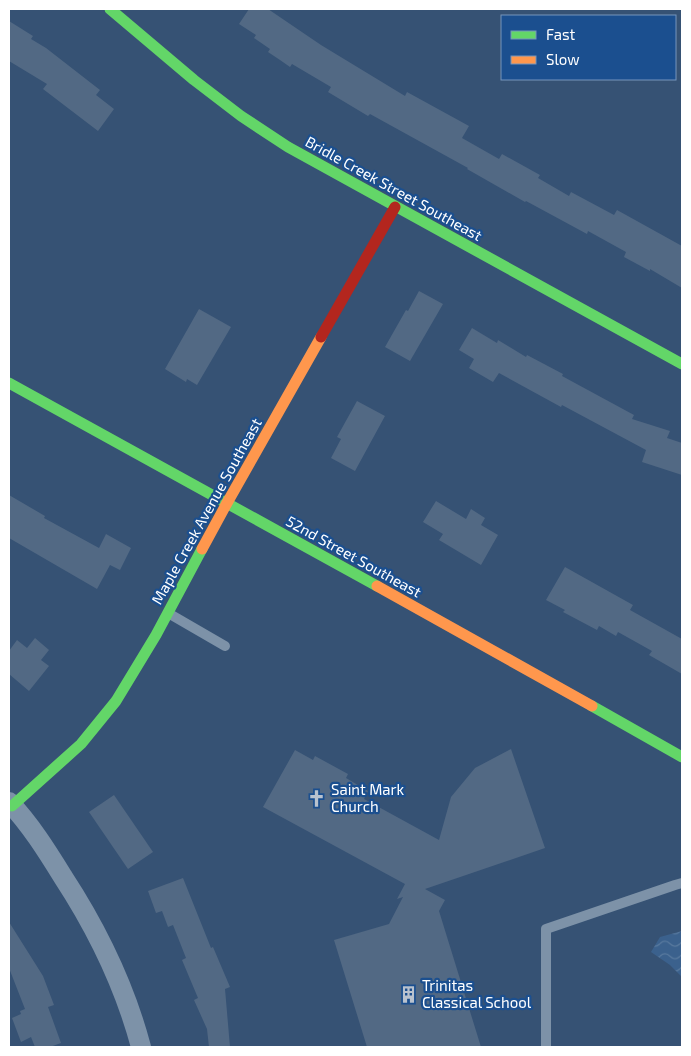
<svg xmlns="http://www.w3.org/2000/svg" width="691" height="1056" viewBox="0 0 691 1056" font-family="'Exo 2',sans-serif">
	<defs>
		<pattern id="water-waves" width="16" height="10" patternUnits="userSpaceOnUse" patternTransform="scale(1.25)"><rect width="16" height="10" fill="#3b618d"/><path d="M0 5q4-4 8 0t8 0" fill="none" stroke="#58799e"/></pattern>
	</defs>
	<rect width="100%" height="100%" fill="#365274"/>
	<path fill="url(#water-waves)" d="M682,931V977L670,965L651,952L660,937Z"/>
	<g fill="#526984">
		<path d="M249,9H268L321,45L405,96L407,92L469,126L462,138L499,159L502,154L540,175L538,178L569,196L571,192L614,215L617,210L682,246V288L650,269V271L624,257L626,252L588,231L587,234L526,201L525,202L467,169L468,168L370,114L368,116L328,92L331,87L292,64L290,67L280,60L268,52L270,49L254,38L256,35L239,24Z"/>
		<path d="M9,21L33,36L31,39L46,48L100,90L96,95L114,109L98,131L43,89L47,84L9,61Z"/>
		<path d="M419,291L443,304L410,361L385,347L406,310L408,311Z"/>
		<path d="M199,309L231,327L197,385L187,379L186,382L165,369Z"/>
		<path d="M472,328L497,343L498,340L526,357L527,355L563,374L562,376L634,415L632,419L670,431L667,438L682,443V475L642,462L646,450L562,405L561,407L499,373L493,382L469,368L474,359L459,350Z"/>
		<path d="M357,401L385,416L355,471L331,458L341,439L337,437Z"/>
		<path d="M9,495L45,516L44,518L99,548L106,534L131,548L120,570L110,565L97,589L9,538Z"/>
		<path d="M436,501L466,519L471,509L485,518L481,525L498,535L481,565L439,540L443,534L423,522Z"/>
		<path d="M565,567L633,605L630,610L682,639V674L649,655L652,651L618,632L616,636L599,626L597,630L563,612L565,610L546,600Z"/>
		<path d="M35,638L49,650L41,660L49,666L29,691L9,674V651L17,640L27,648Z"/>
		<path d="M511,749L545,848L425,889L445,900L439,911L481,1047H367L334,940L389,924L403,897L397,899L405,884L263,807L295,750L313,760L315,756L348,774L346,778L368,791L364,799L439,840L451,797L475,768Z"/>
		<path d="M114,795L153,852L128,869L89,812Z"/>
		<path d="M183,878L211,948L213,947L230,987L225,989L230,1047H209L207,1029L194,1000L198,998L182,960L186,958L173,925L168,927L162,911L156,913L148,891Z"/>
		<path d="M9,922L43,976L54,1005L48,1007L61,1043L50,1047H35L31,1037L21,1042L12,1018L21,1014L20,1011L25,1009L9,968Z"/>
	</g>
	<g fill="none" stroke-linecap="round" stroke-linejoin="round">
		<g stroke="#7d92a8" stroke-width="10">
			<path d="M168,613L225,646"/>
			<path d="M546,1047V929L675,885L682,883"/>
		</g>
		<path stroke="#7d92a8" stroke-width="20" d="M9,802C30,824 47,851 63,877C97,929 125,987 141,1047"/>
		<g stroke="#63d668" stroke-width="11">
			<path d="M110,9L194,80L241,116L288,147L682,364"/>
			<path d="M9,383L377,586"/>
			<path d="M592,706L682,757"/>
			<path d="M12,806L81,744L116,701L156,635L202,549"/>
		</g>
		<g stroke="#ff974d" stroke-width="11">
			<path d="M202,549L227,503L321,337"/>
			<path d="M377,586L592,706"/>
		</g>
		<path stroke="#b3261e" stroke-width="11" d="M321,337L395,207"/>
	</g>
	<defs>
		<symbol id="church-bare" viewBox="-9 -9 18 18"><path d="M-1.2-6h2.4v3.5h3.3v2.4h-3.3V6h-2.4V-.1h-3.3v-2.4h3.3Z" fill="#b9c2ce" stroke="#1b4f8f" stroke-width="2.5" paint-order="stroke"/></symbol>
		<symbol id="building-bare" viewBox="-9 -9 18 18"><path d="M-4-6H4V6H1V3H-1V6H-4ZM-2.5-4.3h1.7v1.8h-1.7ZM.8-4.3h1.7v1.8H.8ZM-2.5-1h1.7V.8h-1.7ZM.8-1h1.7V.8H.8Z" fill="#b9c2ce" stroke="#1b4f8f" stroke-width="2.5" paint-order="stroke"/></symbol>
	</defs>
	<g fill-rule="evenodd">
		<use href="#church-bare" x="304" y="786" width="25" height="25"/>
		<use href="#building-bare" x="396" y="982" width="25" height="25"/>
	</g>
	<g text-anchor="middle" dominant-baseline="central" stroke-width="4.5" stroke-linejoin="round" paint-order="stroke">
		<g font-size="15" fill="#fff" stroke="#1b4f8f">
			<text transform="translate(394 188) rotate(29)">Bridle Creek Street Southeast</text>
			<text transform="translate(206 511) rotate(-61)">Maple Creek Avenue Southeast</text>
			<text transform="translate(354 556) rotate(29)">52nd Street Southeast</text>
		</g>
		<g font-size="15" fill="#fff" stroke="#1b4f8f" text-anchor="start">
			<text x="331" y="789">Saint Mark<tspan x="331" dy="17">Church</tspan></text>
			<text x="422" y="985">Trinitas<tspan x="422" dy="17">Classical School</tspan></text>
		</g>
	</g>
	<rect width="691" height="1056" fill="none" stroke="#ffffff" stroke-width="20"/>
	<rect x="501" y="15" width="175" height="65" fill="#1b4f8f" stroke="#7695bc"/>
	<rect x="511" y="31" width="25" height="8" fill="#63d668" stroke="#7695bc"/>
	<text x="546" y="40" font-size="15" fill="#ffffff">Fast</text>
	<rect x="511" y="56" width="25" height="8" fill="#ff974d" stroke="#7695bc"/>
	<text x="546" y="65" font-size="15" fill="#ffffff">Slow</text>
</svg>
